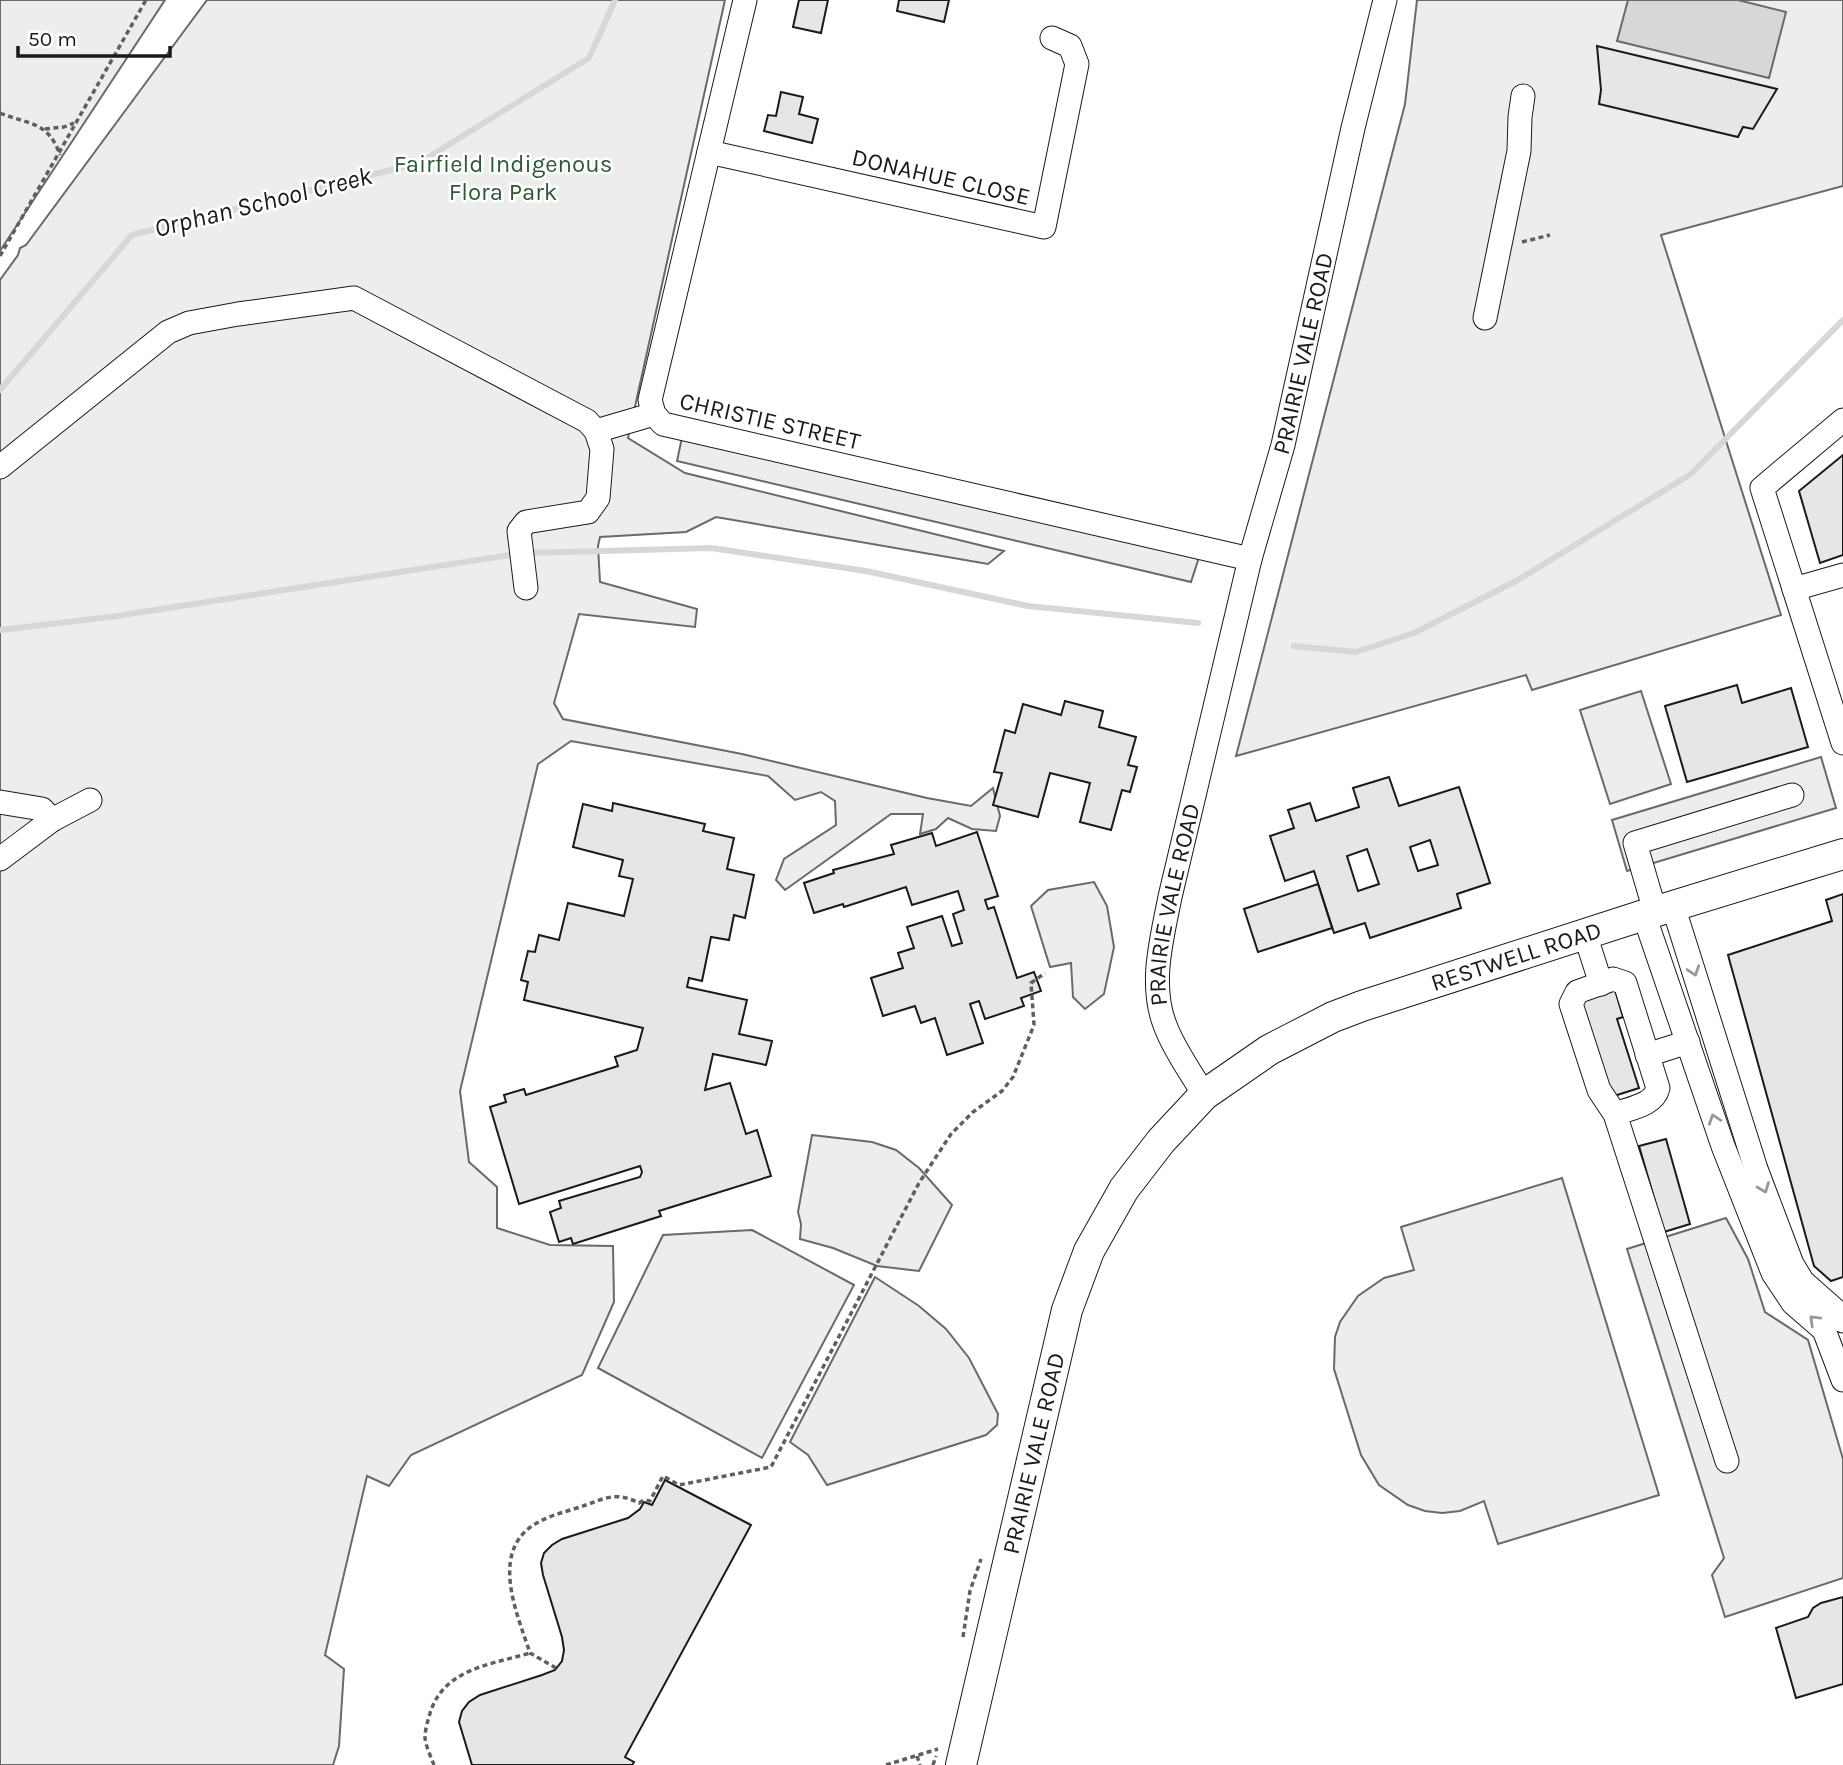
<svg xmlns="http://www.w3.org/2000/svg" width="1843" height="1765" viewBox="0 0 1843 1765" font-family="Karla,sans-serif">
	<rect width="100%" height="100%" fill="#fff"/>
	<g fill="#ededed" stroke="#6a6a6a" stroke-width="2">
		<path d="M0,0H165L0,251Z"/>
		<path d="M207,0H725L628,438L685,473L1004,551L988,564L716,517L686,532L600,537L598,546L600,582L697,609L695,627L579,614L554,703L563,719L742,754L927,798L971,806L993,788L1000,816L996,831L972,829L948,818L936,829L920,834L923,814H891L785,890L776,880L784,859L836,825L835,801L821,792L795,800L768,776L571,741L538,764L460,1091L469,1162L497,1187V1228L550,1245L613,1246L614,1302L582,1375L411,1455L389,1486L367,1476L325,1655L344,1669L339,1746L333,1765H0V280L18,255L20,248L26,245Z"/>
		<path d="M1417,0H1843V186L1661,235L1781,615L1532,690L1526,675L1236,756L1405,104Z"/>
		<path d="M684,428L1202,548L1191,582L677,461Z"/>
		<path d="M1641,691L1671,784L1610,804L1580,710Z"/>
		<path d="M1821,757L1836,808L1627,871L1612,820Z"/>
		<path d="M1094,882L1107,906L1114,947L1104,994L1085,1009L1073,997L1071,963L1050,967L1031,906L1048,890Z"/>
		<path d="M812,1135L872,1142L896,1150L919,1168L952,1205L919,1271L877,1266L833,1248L800,1239L801,1224L798,1212Z"/>
		<path d="M1562,1178L1659,1495L1498,1544L1484,1501L1460,1511L1442,1513L1425,1511L1408,1505L1379,1485L1361,1455L1334,1369L1335,1337L1340,1322L1358,1296L1384,1278L1414,1270L1401,1227Z"/>
		<path d="M1726,1218L1748,1259L1765,1312L1808,1340L1843,1459V1578L1725,1617L1712,1575L1724,1558L1627,1249Z"/>
		<path d="M752,1230L854,1285L762,1458L598,1368L663,1235Z"/>
		<path d="M875,1277L919,1306L946,1329L969,1358L998,1414L997,1425L986,1435L827,1485L808,1455L790,1442Z"/>
	</g>
	<path fill="#d7d7d7" stroke="#6a6a6a" stroke-width="2" d="M1628,0H1738L1786,12L1769,78L1617,41Z"/>
	<g fill="none" stroke-linecap="round" stroke-linejoin="round">
		<g stroke="#d7d7d7" stroke-width="6">
			<path d="M0,390L132,235L419,163L589,58L615,0"/>
			<path d="M527,553L711,548L866,571L1028,606L1198,623"/>
			<path d="M0,630L110,617L516,554"/>
			<path d="M1294,646L1356,652L1414,633L1518,580L1691,474L1843,320"/>
		</g>
	</g>
	<g fill="#e6e6e6" stroke="#1a1a1a" stroke-width="2" fill-rule="evenodd">
		<path d="M799,0H828L821,33L793,27Z"/>
		<path d="M899,0H949L944,22L897,11Z"/>
		<path d="M1597,46L1777,89L1753,129L1743,127L1738,137L1599,104L1601,90Z"/>
		<path d="M781,92L803,97L799,114L818,119L812,143L764,131L768,115L776,116Z"/>
		<path d="M1843,455V555L1820,563L1799,491Z"/>
		<path d="M1737,685L1742,703L1791,688L1808,747L1687,782L1665,706Z"/>
		<path d="M1065,701L1103,711L1099,727L1136,737L1128,765L1137,767L1130,792L1122,790L1111,830L1080,822L1090,783L1050,773L1038,817L993,805L1002,773L994,772L1005,730L1015,733L1023,704L1061,715Z"/>
		<path d="M1389,777L1399,806L1459,787L1490,883L1457,894L1461,908L1370,938L1365,923L1334,933L1314,871L1285,881L1270,836L1294,828L1288,810L1310,803L1316,821L1359,807L1353,788ZM1430,840L1438,865L1418,871L1410,847ZM1367,849L1379,884L1358,891L1347,856Z"/>
		<path d="M613,803L705,824L703,831L734,838L727,869L754,875L745,918L734,915L729,940L711,937L702,981L689,978L687,987L747,1000L739,1034L772,1041L766,1065L713,1054L705,1090L730,1083L746,1134L757,1130L771,1176L659,1211L661,1216L573,1244L571,1238L559,1242L550,1212L561,1208L559,1201L640,1177L642,1172L640,1166L519,1204L490,1107L506,1102L504,1095L524,1089L526,1095L618,1066L615,1057L637,1050L643,1028L524,1000L528,982L521,980L528,951L535,952L539,935L559,940L568,903L624,916L633,879L619,876L623,860L573,847L583,804L612,811Z"/>
		<path d="M977,832L998,896L985,900L988,909L994,907L1017,978L1034,972L1041,991L1021,998L1024,1006L985,1019L979,1001L970,1004L983,1043L947,1055L935,1018L921,1023L915,1006L883,1016L871,978L903,968L898,953L914,948L907,927L942,916L952,946L962,943L953,914L964,910L958,891L912,905L906,887L844,907L843,904L814,913L804,883L834,873L833,870L894,854L891,845L932,833L936,846Z"/>
		<path d="M1318,884L1332,928L1258,952L1244,909Z"/>
		<path d="M1843,894V1277L1831,1281L1814,1266L1728,955L1832,921L1826,900Z"/>
		<path d="M1615,990L1623,1017L1617,1019L1639,1088L1611,1097L1580,1001Z"/>
		<path d="M1666,1139L1690,1224L1664,1232L1639,1146Z"/>
		<path d="M665,1480L751,1525L625,1757L634,1762L632,1765H472L459,1722L462,1711L469,1702L480,1695L542,1675L555,1670L562,1661L564,1650L562,1637L543,1575L541,1563L544,1553L552,1545L562,1539L628,1518L640,1509L644,1502L652,1505Z"/>
		<path d="M1843,1597V1684L1796,1698L1776,1628L1808,1617L1813,1608L1821,1603Z"/>
	</g>
	<g fill="none" stroke-linecap="round" stroke-linejoin="round">
		<defs>
			<g id="minor">
				<path d="M745,0L650,400L654,414L663,424L1250,559"/>
				<path d="M709,152L1044,227L1077,64L1070,46L1052,38"/>
				<path d="M1485,318L1519,151L1520,117L1523,96"/>
				<path d="M1843,420L1762,488L1843,743"/>
				<path d="M596,431L654,414"/>
				<path d="M0,467L168,332L189,323L238,314L354,298L587,421L596,431L602,449L598,498L588,512L526,522L519,531L526,588"/>
				<path d="M1794,589L1843,575"/>
				<path d="M0,802L42,809L52,820"/>
				<path d="M0,859L52,820L90,800"/>
				<path d="M1673,906L1756,1169L1792,1264L1803,1282L1836,1311L1843,1321"/>
				<path d="M1655,911L1635,843L1792,795"/>
				<path d="M1644,915L1723,1146L1773,1273L1793,1303L1824,1330L1843,1380"/>
				<path d="M1585,934L1601,984"/>
				<path d="M1647,1055L1688,1042"/>
				<path id="s1" d="M1204,1095C1191,1072 1174,1050 1165,1025C1149,984 1162,938 1170,897L1250,559L1283,445L1353,128L1385,0"/>
				<path d="M1615,1114C1631,1108 1654,1105 1658,1088L1625,983L1613,979L1577,992L1571,1004L1599,1090L1615,1114L1727,1461"/>
			</g>
			<g id="major">
				<path id="s2" d="M961,1765L1067,1310L1089,1251L1124,1189L1161,1141L1204,1095L1269,1050L1333,1017L1362,1006L1644,915L1843,854"/>
			</g>
		</defs>
		<use href="#minor" stroke="#1a1a1a" stroke-width="25"/>
		<use href="#major" stroke="#1a1a1a" stroke-width="32"/>
		<g stroke="#5f5f5f" stroke-width="3.5" stroke-dasharray="5 3.5" stroke-linecap="butt">
			<path d="M0,113C30,125 48,121 60,155"/>
			<path d="M45,129L64,127L74,123"/>
			<path d="M1522,242L1550,235"/>
			<path d="M0,256L146,0"/>
			<path d="M963,1637L970,1591L981,1559"/>
			<path d="M556,1668L530,1653C518,1616 490,1555 532,1526C545,1517 561,1513 577,1508C603,1500 613,1490 639,1503L644,1500L650,1501L663,1476L679,1485L771,1467L919,1183L951,1134L973,1112L1002,1091L1013,1077L1034,1025L1031,983L1045,973"/>
			<path d="M917,1756L920,1765"/>
			<path d="M434,1765C431,1757 426,1747 425,1738C425,1731 427,1723 429,1717C441,1669 489,1665 530,1653"/>
			<path d="M886,1765L938,1749"/>
			<path d="M933,1765L936,1756"/>
		</g>
		<use href="#minor" stroke="#fff" stroke-width="23"/>
		<use href="#major" stroke="#fff" stroke-width="30"/>
	</g>
	<defs><path id="oneway-chevron" d="M-2-3.5L2.5 0L-2 3.5" fill="none" stroke-width="1.6" stroke-linecap="round" stroke-linejoin="round" transform="scale(1.75)"/></defs>
	<g stroke="#989898">
		<use href="#oneway-chevron" transform="translate(1694 971) rotate(72)"/>
		<use href="#oneway-chevron" transform="translate(1714 1119) rotate(-109)"/>
		<use href="#oneway-chevron" transform="translate(1764 1188) rotate(69)"/>
		<use href="#oneway-chevron" transform="translate(1814 1320) rotate(-136)"/>
	</g>
	<g text-anchor="middle" dominant-baseline="central" stroke-width="5" stroke-linejoin="round" paint-order="stroke">
		<g font-size="24" fill="#2b5a34" stroke="#fff">
			<text x="503" y="164">Fairfield Indigenous<tspan x="503" dy="28">Flora Park</tspan></text>
		</g>
		<g font-size="24" fill="#1a1a1a" stroke="#fff">
			<text transform="translate(941 177) rotate(13)">DONAHUE CLOSE</text>
			<text stroke="none"><textPath href="#s1" startOffset="770">PRAIRIE VALE ROAD</textPath></text>
			<text transform="translate(770 421) rotate(13)">CHRISTIE STREET</text>
			<text stroke="none"><textPath href="#s1" startOffset="203">PRAIRIE VALE ROAD</textPath></text>
			<text stroke="none"><textPath href="#s2" startOffset="1069">RESTWELL ROAD</textPath></text>
			<text stroke="none"><textPath href="#s2" startOffset="320">PRAIRIE VALE ROAD</textPath></text>
		</g>
		<g font-size="26" font-style="italic" fill="#1a1a1a" stroke="#fff">
			<text transform="translate(263 202) rotate(-14)">Orphan School Creek</text>
		</g>
	</g>
	<path d="M18 46v10h152v-10" fill="none" stroke="#1a1a1a" stroke-width="3.5"/>
	<text x="28" y="46" font-size="21" fill="#1a1a1a" stroke="#ffffff" stroke-width="5" paint-order="stroke">50 m</text>
</svg>
